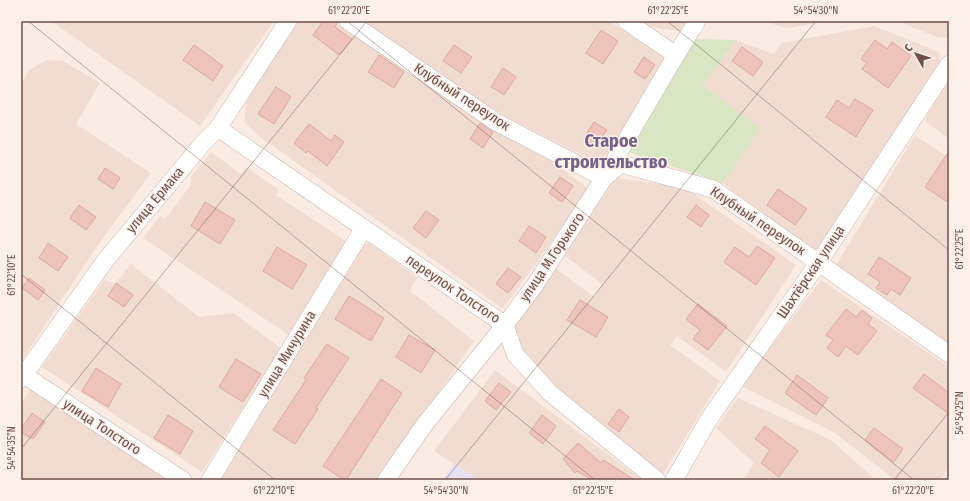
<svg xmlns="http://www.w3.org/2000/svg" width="970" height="501" viewBox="0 0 970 501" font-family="'Fira Sans Condensed',sans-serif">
	<rect width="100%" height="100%" fill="#faece3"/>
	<g fill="#f1dcd2">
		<path d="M51,21H274L200,126Z"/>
		<path d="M295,21H332L494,129L523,140L589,189L503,309L260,137L244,122L248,88Z"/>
		<path d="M362,21H609L667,60L604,166L497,112Z"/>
		<path d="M641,21H690L684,32L651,27Z"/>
		<path d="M761,21H830L787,28Z"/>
		<path d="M898,21H949V38L936,37Z"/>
		<path d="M874,26L939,52L940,62L814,255L723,183L760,128L703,85L736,40L773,54L782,43Z"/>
		<path d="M47,60L63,61L100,83L76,124L151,173L97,246L21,362V83L30,69Z"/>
		<path d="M949,81V139L926,122L927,115Z"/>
		<path d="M915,135L949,158V345L835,267Z"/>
		<path d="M211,152L241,174L246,167L279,190L276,195L346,241L289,335L143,238L160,216L165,219L191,185V176Z"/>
		<path d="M616,178L684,187L796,265L726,372L677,336L670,345L720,381L661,477L579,412L518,351L512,325L555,268L594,297L602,284L564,255Z"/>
		<path d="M369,243L418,278L409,290L474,341L378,480H216L357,247Z"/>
		<path d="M131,264L199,317L233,313L281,348L202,472L42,367L105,279L115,284Z"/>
		<path d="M821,280L949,367V467L940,480H895L835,433L741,386Z"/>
		<path d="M495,370L642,480H479L434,451Z"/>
		<path d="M30,390L170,480H21V403Z"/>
		<path d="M738,398L831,440L876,480H743L754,463L716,428Z"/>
	</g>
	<path fill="#e9e0f6" d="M454,464L479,480H442Z"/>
	<path fill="#d9e6c3" d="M696,39L736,40L703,85L760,128L723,183L625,151Z"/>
	<g fill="#edc4bc" stroke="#dfa89e">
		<path d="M323,21H338L335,27L352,39L339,55L313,35Z"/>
		<path d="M601,30L618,41L603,64L586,53Z"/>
		<path d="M875,40L887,49L892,42L911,56L888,88L862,69L867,63L861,59Z"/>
		<path d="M194,45L223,66L213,81L183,60Z"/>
		<path d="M454,45L472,57L461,73L443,61Z"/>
		<path d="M742,47L763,62L753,76L732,61Z"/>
		<path d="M379,55L404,72L394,88L368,72Z"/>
		<path d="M644,57L655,65L645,79L634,72Z"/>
		<path d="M503,68L516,77L504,95L491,87Z"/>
		<path d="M276,87L291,97L274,124L258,114Z"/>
		<path d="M855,99L873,110L856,137L826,117L837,100L849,108Z"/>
		<path d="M594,122L607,130L596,146L584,138Z"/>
		<path d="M480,123L493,132L483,148L470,139Z"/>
		<path d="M309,124L331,141L335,135L344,142L327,166L308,151L306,153L294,143Z"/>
		<path d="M949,151V203L925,187Z"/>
		<path d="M105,168L120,178L113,189L98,179Z"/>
		<path d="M560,177L573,186L562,202L549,193Z"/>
		<path d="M778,189L807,209L795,225L767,205Z"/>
		<path d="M205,202L235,220L220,244L191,226Z"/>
		<path d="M79,205L96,217L86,230L70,218Z"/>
		<path d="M696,205L709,215L701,227L687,217Z"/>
		<path d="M426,211L439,220L426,238L413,228Z"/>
		<path d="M529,226L546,237L536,253L519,241Z"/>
		<path d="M48,243L68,257L58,271L39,258Z"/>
		<path d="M757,246L775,258L756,285L724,262L735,247L749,257Z"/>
		<path d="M277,247L307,265L292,289L263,271Z"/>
		<path d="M879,257L911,278L900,295L891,289L887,295L876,288L880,282L868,274Z"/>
		<path d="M508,268L521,277L508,293L496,284Z"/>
		<path d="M29,278L45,290L38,300L22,288Z"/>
		<path d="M116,283L133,295L124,307L108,296Z"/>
		<path d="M349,296L384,318L371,341L335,319Z"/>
		<path d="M580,300L608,317L596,337L567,320Z"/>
		<path d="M698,304L727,326L708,350L693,339L700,330L686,319Z"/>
		<path d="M846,309L856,317L862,310L872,318L868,324L877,331L858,355L846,346L838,357L827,348L833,340L826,335Z"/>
		<path d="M409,335L435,350L421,373L396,357Z"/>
		<path d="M327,344L349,358L316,408L318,409L295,444L273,430L306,380L304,378Z"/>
		<path d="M236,359L261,374L243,402L219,387Z"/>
		<path d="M96,368L121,384L108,407L82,391Z"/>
		<path d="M924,374L949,393V414L913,388Z"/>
		<path d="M797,375L828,398L816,415L785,393Z"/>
		<path d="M381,379L402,393L346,480H344L323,466Z"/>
		<path d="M499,383L511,392L496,410L485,401Z"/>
		<path d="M619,409L629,417L619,432L608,424Z"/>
		<path d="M32,413L45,422L33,439L21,432V429Z"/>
		<path d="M168,415L193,431L180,454L154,438Z"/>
		<path d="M542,415L556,426L543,444L529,433Z"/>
		<path d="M765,426L798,451L779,477L761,463L770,450L755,439Z"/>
		<path d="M874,428L903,449L894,462L865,440Z"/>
		<path d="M578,443L601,463L603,460L635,480H592L577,471L575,473L563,459Z"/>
	</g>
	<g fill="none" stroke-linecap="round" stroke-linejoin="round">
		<defs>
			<g id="minor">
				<path d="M348,21L496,122L604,178L621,164L713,189L949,354"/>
				<path d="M626,21L676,55"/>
				<path d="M218,128L505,325L515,354L549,392L657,480"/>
				<path d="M21,373L183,480"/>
				<path d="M21,379L105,261L204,142L218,128L288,21"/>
				<path d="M210,480L364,228"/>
				<path d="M386,480L425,424L505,325L535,285L604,178L676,55L697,21"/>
				<path d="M674,480L709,419L819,262L949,64"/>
			</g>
		</defs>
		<use href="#minor" stroke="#cdb4ad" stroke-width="18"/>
		<use href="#minor" stroke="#fff" stroke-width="17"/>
	</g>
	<path fill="none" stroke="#704f4b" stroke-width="1" stroke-opacity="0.45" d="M28,21L595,480M347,21L914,480M667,21L949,250M21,274L275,480M21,449L367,21M445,480L816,21M894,480L949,412"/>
	<g text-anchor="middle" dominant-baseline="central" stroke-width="3" stroke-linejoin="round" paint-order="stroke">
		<g font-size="14" fill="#704f4b" stroke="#fdf0e8">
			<text transform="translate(462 97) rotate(33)">Клубный переулок</text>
			<text transform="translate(155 200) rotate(-50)">улица Ермака</text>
			<text transform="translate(758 221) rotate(34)">Клубный переулок</text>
			<text transform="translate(552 257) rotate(-56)">улица М.Горького</text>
			<text transform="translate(811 272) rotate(-56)">Шахтёрская улица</text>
			<text transform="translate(453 289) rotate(34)">переулок Толстого</text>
			<text transform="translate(287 354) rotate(-59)">улица Мичурина</text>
			<text transform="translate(102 427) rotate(33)">улица Толстого</text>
		</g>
		<g font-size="18" font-weight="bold" fill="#75638c" stroke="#fdf0e8">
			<text x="611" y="141">Старое<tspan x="611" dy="21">строительство</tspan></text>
		</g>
	</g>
	<rect width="970" height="501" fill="none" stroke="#fdf0e8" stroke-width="44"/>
	<g transform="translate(916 54) rotate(309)" stroke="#fdf0e8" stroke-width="3" paint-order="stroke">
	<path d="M0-3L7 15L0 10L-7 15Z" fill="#704f4b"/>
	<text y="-6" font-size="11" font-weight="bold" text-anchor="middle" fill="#704f4b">С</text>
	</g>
	<rect x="22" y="22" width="926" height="457" fill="none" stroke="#704f4b" stroke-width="1.5"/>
	<g font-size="10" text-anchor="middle" fill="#704f4b">
		<text x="349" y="14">61°22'20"E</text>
		<text x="668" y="14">61°22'25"E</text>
		<text x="816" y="14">54°54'30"N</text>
		<text transform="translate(959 249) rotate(-90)" y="4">61°22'25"E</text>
		<text transform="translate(11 275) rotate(-90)" y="4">61°22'10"E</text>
		<text transform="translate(959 413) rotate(-90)" y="4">54°54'25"N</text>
		<text transform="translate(11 448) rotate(-90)" y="4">54°54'35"N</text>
		<text x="274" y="494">61°22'10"E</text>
		<text x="446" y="494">54°54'30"N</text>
		<text x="593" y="494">61°22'15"E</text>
		<text x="913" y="494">61°22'20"E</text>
	</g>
</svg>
